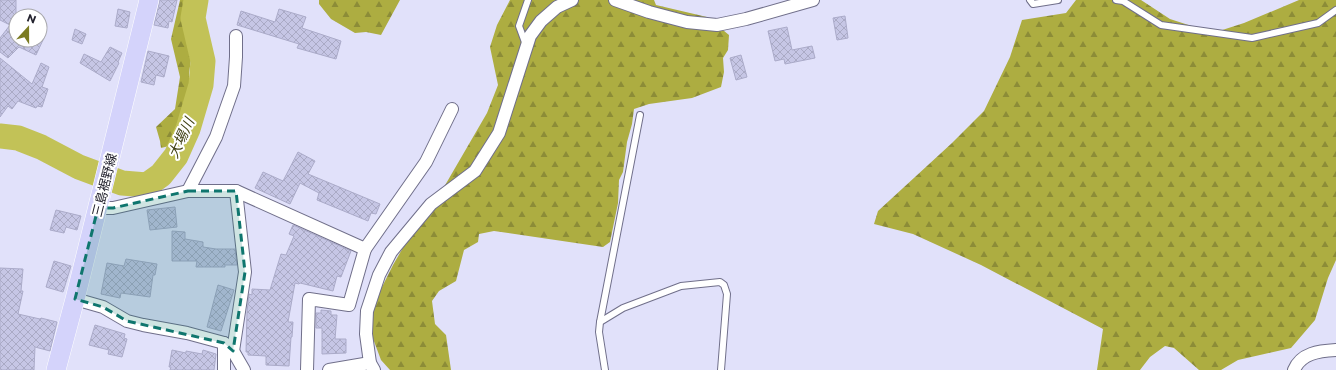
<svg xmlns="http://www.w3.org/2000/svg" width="1336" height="370" viewBox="0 0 1336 370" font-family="Montserrat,'Noto Sans JP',sans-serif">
	<defs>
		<pattern id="forest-firs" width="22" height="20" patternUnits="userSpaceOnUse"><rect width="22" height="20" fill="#adad41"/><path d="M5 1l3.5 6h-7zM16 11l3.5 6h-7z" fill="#8c8c37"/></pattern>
		<pattern id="building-cross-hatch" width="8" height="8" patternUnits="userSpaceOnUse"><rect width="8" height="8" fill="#c6c6e5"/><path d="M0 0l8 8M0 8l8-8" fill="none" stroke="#aaaac5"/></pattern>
	</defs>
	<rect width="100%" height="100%" fill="#e1e1fa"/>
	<g fill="url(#forest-firs)">
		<path d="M180,0H200L189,73V104L181,134L173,145L161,148L160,141L156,127L175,109L180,77L171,39Z"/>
		<path d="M319,0H400L381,35L366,32L355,33L331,19L319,4Z"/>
		<path d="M510,0H654L656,5L707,17L729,35L728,50L723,58L724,72L721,87L692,98L649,104L634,109L632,124L627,142L623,172L619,180L618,203L610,242L603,247L494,231L479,234L478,242L464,250L456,281L439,291L432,301L435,324L446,335L451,370H390L381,360L372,336V307L393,265L408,239L426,218L487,113L498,85L490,47L497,25Z"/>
		<path d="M1076,0H1141L1170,19L1213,33L1244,23L1299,0H1336V260L1328,278L1315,320L1291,348L1238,360L1221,370H1199L1174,348L1165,346L1150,357L1140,370H1097L1103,329L981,265L913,234L874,224L878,211L952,143L984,111L1010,57L1022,20L1066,13Z"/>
	</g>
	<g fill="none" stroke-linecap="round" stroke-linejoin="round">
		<path stroke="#c2c257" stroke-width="25" d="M0,136L18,138L41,147L79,167L122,183L147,185L161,175L176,156L188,129L201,85L203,61L193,18L196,0"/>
	</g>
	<g fill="url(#building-cross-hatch)" stroke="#ababc9">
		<path d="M0,0H16V40H43L36,55L19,47L8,58L0,52V38L10,25L0,20Z"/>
		<path d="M160,0H177L172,22L169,21L168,28L154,25Z"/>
		<path d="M118,9L130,12L127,28L115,26Z"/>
		<path d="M279,9L306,17L302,28L341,41L336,59L297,48L299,44L237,25L241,11L275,22Z"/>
		<path d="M845,16L848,38L837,40L833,18Z"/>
		<path d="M787,27L792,50L812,46L815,58L785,64L784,59L775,61L768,31Z"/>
		<path d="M75,29L86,34L82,44L72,40Z"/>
		<path d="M110,47L122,53L118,62L119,63L110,81L80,63L84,54L101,62Z"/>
		<path d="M148,51L169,56L164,77L156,75L154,85L141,82Z"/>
		<path d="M741,55L747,77L736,80L730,58Z"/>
		<path d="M0,58L32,84L41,63L49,67L42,87L48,89L42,107L37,106L36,108L18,101L12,109L8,106L0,117Z"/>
		<path d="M298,152L315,161L308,174L380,204L376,214L371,213L368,221L317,200L319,193L300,183L290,204L255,188L263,172L283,181Z"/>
		<path d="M175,207L177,227L150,230L147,210Z"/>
		<path d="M56,210L81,216L77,230L66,227L64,233L50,230Z"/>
		<path d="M293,225L351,251L341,277L337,276L333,291L300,283L299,284L295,283L288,322H293L292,337H291L289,366L266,365V356L248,355V352H246L247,312L249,294L252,295V289L270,290L281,254L286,255L294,236L289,234Z"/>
		<path d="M172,231L185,232V239L203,242V247L216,249H235L237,265H225V267H196L197,261H172Z"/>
		<path d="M126,259L157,264L155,275H153L150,297L121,293L120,298L101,294L107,263L124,266Z"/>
		<path d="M54,261L71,266L63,292L46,287Z"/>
		<path d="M0,268L23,269L21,291H23L18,314L40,319L41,318L57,322L50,351L35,347L34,370H0Z"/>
		<path d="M218,285L234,290L221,331L207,327Z"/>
		<path d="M321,310L331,311V315H337L335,339H346V353L322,354V328H316V313H321Z"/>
		<path d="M95,325L125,334L124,338L127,339L122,357L108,354L109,350L89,345Z"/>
		<path d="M172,350L186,353V351L202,354L203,350L216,354L214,370H170L171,367H169Z"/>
	</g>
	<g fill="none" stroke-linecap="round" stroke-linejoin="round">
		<defs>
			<g id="service">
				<path d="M1030,0L1033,4L1058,0"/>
				<path d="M1116,0L1123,1L1161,25L1252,38L1318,23L1336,10"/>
				<path d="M526,45L519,26L528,0"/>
				<path d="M600,322L640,115"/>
				<path d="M605,370L599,332L600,322L623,308L681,286L720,282L724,285L727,294L721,370"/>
			</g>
			<g id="minor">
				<path d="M615,0L649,12L687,22L717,25L746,19L813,0"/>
				<path d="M188,191L216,137L234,86L236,57V36"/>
				<path d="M98,208H113L188,191H236L365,249L349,305L309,299L307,370"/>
				<path d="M365,249L426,162L452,109"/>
				<path d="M75,299L103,307L127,321L143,325L187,333L224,343L233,351L244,370"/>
				<path d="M224,343V370"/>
				<path d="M233,351L245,272L236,191"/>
				<path d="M329,370L370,363"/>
				<path d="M374,370L370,363L366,334L367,311L379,275L391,252L431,204L475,171L499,133L530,36L541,21L557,7L572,0"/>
				<path d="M1294,370C1301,353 1319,351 1336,350"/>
			</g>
			<path id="primary" d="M56,370L75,299L149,0"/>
		</defs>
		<use href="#service" stroke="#706f8a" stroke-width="8"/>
		<use href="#minor" stroke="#706f8a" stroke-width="14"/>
		<use href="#primary" stroke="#fff" stroke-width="20"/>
		<use href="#service" stroke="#fff" stroke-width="6"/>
		<use href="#minor" stroke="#fff" stroke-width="12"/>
		<use href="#primary" stroke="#d4d3fb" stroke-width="19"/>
	</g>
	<path fill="#0f766e" fill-opacity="0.2" stroke="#0f766e" stroke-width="3" stroke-dasharray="8 5" stroke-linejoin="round" d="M188,191H236L245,272L233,351L224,343L127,321L103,307L75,299L98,208H113Z"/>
	<g text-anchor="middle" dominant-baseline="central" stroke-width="4" stroke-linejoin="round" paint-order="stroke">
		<g font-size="13" fill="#23222e" stroke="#fff">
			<text transform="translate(104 185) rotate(-76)">三島裾野線</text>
		</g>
		<g font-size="14" font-style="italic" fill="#404014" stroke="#fff">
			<text transform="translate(181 138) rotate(-65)">大場川</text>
		</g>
	</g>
	<g transform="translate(28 28) rotate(21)"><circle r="19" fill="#ffffff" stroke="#a7a7ab"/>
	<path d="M0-3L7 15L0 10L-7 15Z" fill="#7b7b22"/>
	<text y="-6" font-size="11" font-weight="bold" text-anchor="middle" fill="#23222e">N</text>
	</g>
</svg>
